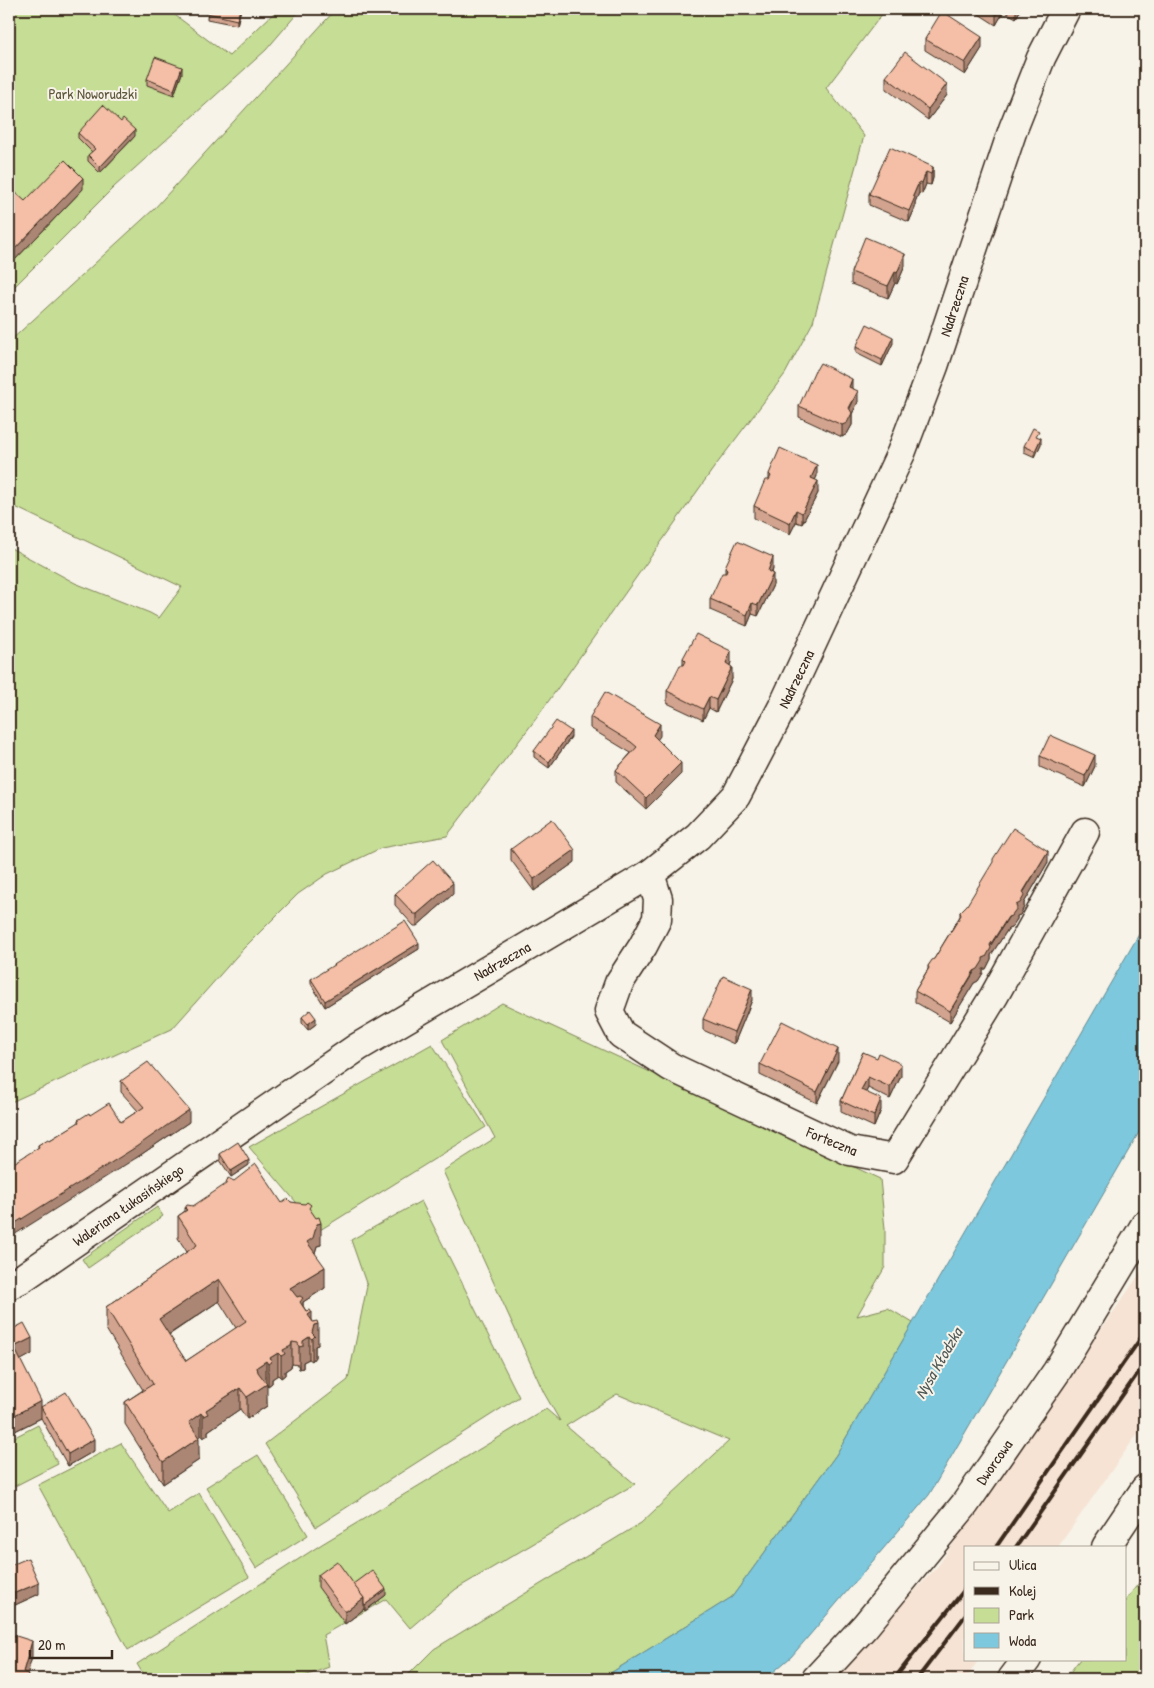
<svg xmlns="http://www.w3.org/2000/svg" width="1154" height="1688" viewBox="0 0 1154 1688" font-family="'Patrick Hand',sans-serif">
	<rect width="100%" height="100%" fill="#f7f3e8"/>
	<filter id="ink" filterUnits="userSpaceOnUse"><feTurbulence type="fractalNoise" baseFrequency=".02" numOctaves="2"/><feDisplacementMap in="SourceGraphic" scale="10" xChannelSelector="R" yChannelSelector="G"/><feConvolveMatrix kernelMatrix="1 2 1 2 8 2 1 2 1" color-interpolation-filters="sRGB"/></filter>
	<g filter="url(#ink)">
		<path fill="#f6e3d4" d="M1145,1266V1423L1058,1547H965V1659H979L966,1679H832L938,1566Z"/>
		<g fill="#c5dd94" stroke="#808459">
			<path d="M9,9H167L229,56L278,9H301L266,50L114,187L9,292Z"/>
			<path d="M336,9H886L826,88L864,136L813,322L785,374L713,469L538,716L447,836L381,848L327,874L298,894L243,949L172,1029L9,1103V547L75,583L150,613L159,618L182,587L9,504V342L154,209Z"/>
			<path d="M502,1003L880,1179L885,1229V1267L857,1316L888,1308L913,1323L836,1455L732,1597L601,1679H404L434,1649L641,1523L729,1441L617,1394L566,1426L635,1484L456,1589L410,1628L386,1599L323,1635L329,1667L297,1679H146L137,1664L322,1544L546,1409L560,1421L544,1393L443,1171L495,1138L442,1040Z"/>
			<path d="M432,1044L486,1127L320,1230L249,1147Z"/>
			<path d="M421,1201L519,1397L316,1527L265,1444L348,1380L367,1286L351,1240Z"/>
			<path d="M157,1207L163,1216L88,1268L82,1259Z"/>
			<path d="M38,1425L58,1464L11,1488L9,1483V1440Z"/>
			<path d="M121,1443L168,1513L199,1493L249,1577L128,1650L38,1485Z"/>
			<path d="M258,1455L308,1535L256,1568L206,1487Z"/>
			<path d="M1145,1575V1679H1065L1080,1659H1125V1601Z"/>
		</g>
		<path fill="#7dc8dd" stroke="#638991" d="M1145,924V1122L929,1495L791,1657L765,1679H601L732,1597L836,1455Z"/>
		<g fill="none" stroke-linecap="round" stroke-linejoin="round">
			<defs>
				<g id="minor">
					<path d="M650,874L658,899L657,919L643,946L619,983L609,1011L621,1034L671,1067L850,1151L894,1159L994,996L1085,832"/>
					<path d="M9,1285L21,1279L358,1047L650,874L698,836L736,796L783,706L901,453L934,366L1013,129L1041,58L1066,9"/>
					<path d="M816,1679L865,1626L965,1504L1057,1371L1145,1225"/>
				</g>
				<g id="secondary">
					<path d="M1106,1547L1145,1489"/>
					<path d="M1012,1679L1027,1659"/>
				</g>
			</defs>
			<use href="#minor" stroke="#3b2a1e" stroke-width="31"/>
			<use href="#secondary" stroke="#3b2a1e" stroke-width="31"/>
			<use href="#minor" stroke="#f7f3e8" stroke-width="28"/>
			<use href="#secondary" stroke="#f7f3e8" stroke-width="28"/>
			<g stroke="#3b2a1e" stroke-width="4">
				<path d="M996,1547L1145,1332"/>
				<path d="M1016,1547L1145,1363"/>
				<path d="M894,1679L965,1589"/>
				<path d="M917,1679L965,1616"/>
			</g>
		</g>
		<g fill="#d2a48f" stroke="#3b2a1e" fill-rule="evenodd">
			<path d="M208,9H241L237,25L207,19Z"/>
			<path d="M971,9H1021L1016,18L1004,11L996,25Z"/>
			<path d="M925,39L982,48L965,75L925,50Z"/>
			<path d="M182,73L174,95L147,85V79Z"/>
			<path d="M886,77L947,95L928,120L886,89Z"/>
			<path d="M78,133L135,136L100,173L88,161V155L92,152L78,138Z"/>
			<path d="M933,167V178L931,185L926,184L922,194L919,193L915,202V208L909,222L869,205V194Z"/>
			<path d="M83,189L9,266V199L25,201Z"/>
			<path d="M905,266L897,284L895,283L888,298L851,284V272Z"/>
			<path d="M893,343L882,366L856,353V347Z"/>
			<path d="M852,388L858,402L852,414V425L847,434L842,437L799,417V406Z"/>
			<path d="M1038,437L1041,444L1035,457L1024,452V446Z"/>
			<path d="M769,474L817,476L815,480L818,493L802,524L796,522L790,534L754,518V506L769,480Z"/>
			<path d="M725,567L773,569L772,573L773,585L758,616L752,614L747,626L710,610V599L725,573Z"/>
			<path d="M683,658L731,662L730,666L732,679L716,712L709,708L703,720L667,703V691L683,665Z"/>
			<path d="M590,717L660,736L657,739L681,774L646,809L616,782V770L631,753L590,728Z"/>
			<path d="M571,737L549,768L534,757V751Z"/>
			<path d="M1040,756L1095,766L1085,787L1040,767Z"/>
			<path d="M511,849L575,862L534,891L511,860Z"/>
			<path d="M1048,862L1024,903V907L1020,915L1017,916V919L1011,928L1008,929L991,955V959L986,969H983V973L978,981L974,983L950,1022L915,1002V991L928,969V966L934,959L960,916V912Z"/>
			<path d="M395,894H453L417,926H414L395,905Z"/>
			<path d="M419,949L325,1007L311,984V979Z"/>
			<path d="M752,1000L734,1044L703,1030V1019Z"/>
			<path d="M302,1017L316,1024L308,1030L302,1023Z"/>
			<path d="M863,1052L901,1076L890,1099L868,1088L866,1092L881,1110L874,1127L841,1112V1101Z"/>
			<path d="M838,1061L817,1103L760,1075V1064Z"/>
			<path d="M121,1081L189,1122L136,1158L38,1148V1145L50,1140L78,1123V1120L90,1115L121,1122L138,1111L121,1092Z"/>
			<path d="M220,1154L249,1165L231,1177L220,1160Z"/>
			<path d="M291,1202L311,1211L321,1245L317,1246L315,1253L325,1288L303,1302V1306L312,1320L318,1345L315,1346V1357L312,1361L309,1359L303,1362V1368L299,1369L298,1365L292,1364L291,1367L285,1371V1375L281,1378L278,1375L272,1379V1383L268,1386L266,1382L267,1406L247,1419L240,1409L208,1431V1435L203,1438L201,1435L198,1437L199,1460L163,1484L125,1424V1402L143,1390L106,1329V1307L187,1252L178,1238V1216L185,1211V1208L193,1206L282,1203ZM219,1301L236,1328L186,1361L169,1335Z"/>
			<path d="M9,1331L32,1354L20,1360L41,1407L94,1451L68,1466L41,1418L9,1434Z"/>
			<path d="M9,1566L39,1594L15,1605L10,1603V1622L12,1634L32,1657L27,1674L9,1679Z"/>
			<path d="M318,1575L353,1584L386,1595L365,1611L364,1609L345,1624L318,1587Z"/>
		</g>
		<g fill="#ab8674" stroke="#3b2a1e">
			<path d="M240,9H241L237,25V20Z"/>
			<path d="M999,9H1004V11L996,25V13Z"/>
			<path d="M1016,9H1021L1016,18Z"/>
			<path d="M982,37V48L965,75V63Z"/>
			<path d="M182,67V73L174,95V90Z"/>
			<path d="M947,84V95L928,120V109Z"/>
			<path d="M135,130V136L100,173V167Z"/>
			<path d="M933,167V178L931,185V174Z"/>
			<path d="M926,172V184L922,194V183Z"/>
			<path d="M83,178V189L9,266V255Z"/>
			<path d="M919,182V193L915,202V208L909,222V211L913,196Z"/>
			<path d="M905,254V266L897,284V273Z"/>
			<path d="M895,272V283L888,298V286Z"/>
			<path d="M893,337V343L882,366V360Z"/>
			<path d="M852,379V390L849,387Z"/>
			<path d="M858,391V402L852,414V425L847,434L842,437V425Z"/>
			<path d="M1041,438V444L1035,457V451Z"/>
			<path d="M817,465V476L811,489V478Z"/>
			<path d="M818,481V493L802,524V513Z"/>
			<path d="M796,510V522L790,534V523Z"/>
			<path d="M773,557V569L768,582V571Z"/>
			<path d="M773,574V585L758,616V605Z"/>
			<path d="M752,603V614L747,626V615Z"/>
			<path d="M731,651V662L726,675V663Z"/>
			<path d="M732,667V679L716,712V700Z"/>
			<path d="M709,697V708L703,720V709Z"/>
			<path d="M660,724V736L653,746V735Z"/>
			<path d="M571,731V737L549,768V762Z"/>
			<path d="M1095,755V766L1085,787V776Z"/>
			<path d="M681,763V774L646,809V798Z"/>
			<path d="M575,850V862L534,891V879Z"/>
			<path d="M1048,851V862L1024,903V907L1020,915L1017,916V919L1011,928L1008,929L991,955V959L986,969H983V973L978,981L974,983L950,1022V1011L1016,905Z"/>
			<path d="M453,883V894L417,926V914Z"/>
			<path d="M419,943V949L325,1007V1001Z"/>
			<path d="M752,989V1000L734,1044V1032Z"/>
			<path d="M316,1018V1024L308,1030V1024Z"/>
			<path d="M838,1049V1061L817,1103V1092Z"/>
			<path d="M901,1064V1076L890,1099V1087Z"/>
			<path d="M868,1077V1088L861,1102V1090Z"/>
			<path d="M881,1099V1110L874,1127V1116Z"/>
			<path d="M189,1110V1122L136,1158L9,1238V1227Z"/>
			<path d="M249,1160V1165L231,1177V1171Z"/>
			<path d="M321,1223V1245L317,1246L313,1259L307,1242L317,1224Z"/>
			<path d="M325,1267V1288L303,1302V1320L290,1288Z"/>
			<path d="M219,1279V1301L159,1341V1319Z"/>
			<path d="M312,1312V1331L314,1325L318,1324V1345L315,1346V1357L312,1361V1339L308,1315Z"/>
			<path d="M309,1337V1359L303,1362V1368L299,1369V1347L303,1341Z"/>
			<path d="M32,1338V1354L14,1364V1347Z"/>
			<path d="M292,1342V1364L291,1367L285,1371V1375L281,1378V1356L283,1350Z"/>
			<path d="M278,1353V1375L272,1379V1383L268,1386V1364L270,1358Z"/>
			<path d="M266,1361V1382L257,1389V1367Z"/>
			<path d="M267,1384V1406L247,1419V1397Z"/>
			<path d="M240,1388V1409L208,1431V1435L203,1438V1416L206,1410Z"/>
			<path d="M41,1401V1418L9,1434V1418Z"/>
			<path d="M201,1413V1435L189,1444V1422Z"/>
			<path d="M199,1438V1460L163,1484V1462Z"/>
			<path d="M94,1439V1451L68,1466V1454Z"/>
			<path d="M39,1583V1594L15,1605V1593Z"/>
			<path d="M386,1589V1595L365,1611V1605Z"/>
			<path d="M364,1598V1609L345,1624V1612Z"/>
			<path d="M10,1603V1620L9,1627V1611Z"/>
			<path d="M12,1623V1640L10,1634Z"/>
			<path d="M32,1641V1657L26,1679L23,1672Z"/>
		</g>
		<g fill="#f4bfa6" stroke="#3b2a1e" fill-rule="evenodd">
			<path d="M208,9H240L237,20L207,13Z"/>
			<path d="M989,9H999L996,13Z"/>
			<path d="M942,11L982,37L965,63L925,39Z"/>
			<path d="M905,52L947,84L928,109L886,77Z"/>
			<path d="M155,57L182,67L174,90L147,79Z"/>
			<path d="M103,105L121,122L123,119L135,130L100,167L88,155L95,149L78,133Z"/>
			<path d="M890,147L933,167L931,174L926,172L922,183L919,182L913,196L915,197L909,211L869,194Z"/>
			<path d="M65,160L83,178L9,255V218L13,214L9,210V199L15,192L25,201Z"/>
			<path d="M865,237L905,254L897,273L895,272L888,286L851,272Z"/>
			<path d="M867,324L893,337L882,360L856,347Z"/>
			<path d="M820,363L852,379L849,387L858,391L849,408L852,413L847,423L842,425L799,406L815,370H816Z"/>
			<path d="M1033,428L1039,431L1036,436L1041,438L1035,451L1024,446Z"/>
			<path d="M780,448L817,465L811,478L818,481L802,513L796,510L790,523L754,506L765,480H769L771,476L769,474Z"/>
			<path d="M737,541L773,557L768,571L773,574L758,605L752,603L747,615L710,599L722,573H726L727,569L725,567Z"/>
			<path d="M696,634L731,651L726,663L732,667L716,700L709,697L703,709L667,691L680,665H684L686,661L683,658Z"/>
			<path d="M605,692L660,724L653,735L681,763L646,798L616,770L637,747L631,742L590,717Z"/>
			<path d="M556,721L571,731L549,762L534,751Z"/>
			<path d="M1050,735L1095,755L1085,776L1040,756Z"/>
			<path d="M552,819L575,850L534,879L511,849Z"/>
			<path d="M1013,828L1048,851L1023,892L1024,896L1020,903L1016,905L1017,908L1011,916L1008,917L990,945L991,948L986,957L983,958V961L978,969L974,971L950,1011L915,991L929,968L928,966L932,960L934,959L961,915L960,912L967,905L993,862V859Z"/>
			<path d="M433,860L453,883L417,914H414L395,894Z"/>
			<path d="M405,921L419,943L325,1001L311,979Z"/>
			<path d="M723,976L752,989L734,1032L703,1019Z"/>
			<path d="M310,1010L316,1018L308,1024L302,1017Z"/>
			<path d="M782,1021L838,1049L817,1092L760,1064Z"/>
			<path d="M863,1052L877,1058L879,1053L901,1064L890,1087L868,1077L861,1090L881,1099L874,1116L841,1101Z"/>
			<path d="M148,1062L189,1110L136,1147L9,1227V1166L39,1147L38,1145L48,1139L50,1140L79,1122L78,1120L89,1113L90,1115L109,1103L121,1122L144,1107L121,1081Z"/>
			<path d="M238,1142L249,1160L231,1171L220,1154Z"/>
			<path d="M256,1164L282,1203L288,1199L291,1202L305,1204L307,1202L311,1205L309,1208L316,1218L319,1217L321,1223L317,1224L313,1238L307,1242L325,1267L290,1288L297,1297L300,1296L303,1298L300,1302L306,1311L309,1310L312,1312L308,1315L313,1322L317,1321L318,1324L314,1325L312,1333L315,1336L312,1339L309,1337L303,1341V1346L299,1347L298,1343L292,1342L291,1346L283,1350L285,1354L281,1356L278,1353L270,1358L272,1361L268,1364L266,1361L257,1367L258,1372L267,1384L247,1397L240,1388L206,1410L208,1414L203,1416L201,1413L189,1422L199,1438L163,1462L125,1402L153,1384L106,1307L197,1245L178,1216L187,1210L185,1208L187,1205L193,1206L226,1184L228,1178L234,1181ZM219,1279L246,1321L186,1361L159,1319Z"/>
			<path d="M24,1323L32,1338L14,1347L41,1401L9,1418V1331Z"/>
			<path d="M66,1392L94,1439L68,1454L41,1407Z"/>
			<path d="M28,1558L39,1583L15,1593L9,1591V1566Z"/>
			<path d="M337,1561L364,1598L345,1612L318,1575Z"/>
			<path d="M372,1570L386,1589L365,1605L364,1603V1598L353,1584Z"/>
			<path d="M9,1622L12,1623L10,1634L32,1641L23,1672L27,1673L29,1679H9Z"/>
		</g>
	</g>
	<g text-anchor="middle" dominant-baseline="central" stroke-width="4" stroke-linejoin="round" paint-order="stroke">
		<g font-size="15" fill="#5e573c" stroke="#f7f3e8">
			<text x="93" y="93">Park Noworudzki</text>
		</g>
		<g font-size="15" fill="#3b2a1e" stroke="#f7f3e8">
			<text transform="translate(954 306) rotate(-72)">Nadrzeczna</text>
			<text transform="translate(796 679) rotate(-64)">Nadrzeczna</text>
			<text transform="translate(502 961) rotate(-30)">Nadrzeczna</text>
			<text transform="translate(832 1141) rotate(22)">Forteczna</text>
			<text transform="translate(128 1205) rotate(-35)">Waleriana Łukasińskiego</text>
			<text transform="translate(994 1462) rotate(-55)">Dworcowa</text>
		</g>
		<g font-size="16" font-style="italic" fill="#4f5957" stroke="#f7f3e8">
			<text transform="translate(938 1363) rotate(-60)">Nysa Kłodzka</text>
		</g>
	</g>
	<rect width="1154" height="1688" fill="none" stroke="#f7f3e8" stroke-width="30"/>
	<rect x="15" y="15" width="1124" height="1658" fill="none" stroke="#3b2a1e" stroke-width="2" filter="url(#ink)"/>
	<rect x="964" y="1546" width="162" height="115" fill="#f7f3e8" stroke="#aca397"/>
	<rect x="974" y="1562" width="25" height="8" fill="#f7f3e8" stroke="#aca397"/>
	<text x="1009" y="1570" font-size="15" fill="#3b2a1e">Ulica</text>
	<rect x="974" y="1587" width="25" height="8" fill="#3b2a1e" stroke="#aca397"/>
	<text x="1009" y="1596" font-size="15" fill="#3b2a1e">Kolej</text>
	<rect x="974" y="1608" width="25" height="15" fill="#c5dd94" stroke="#aca397"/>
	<text x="1009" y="1620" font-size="15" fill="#3b2a1e">Park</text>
	<rect x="974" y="1633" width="25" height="15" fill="#7dc8dd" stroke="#aca397"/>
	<text x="1009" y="1646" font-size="15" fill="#3b2a1e">Woda</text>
	<path d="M30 1650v8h82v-8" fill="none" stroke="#3b2a1e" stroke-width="2.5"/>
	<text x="38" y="1650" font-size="15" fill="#3b2a1e" stroke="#f7f3e8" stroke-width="4" paint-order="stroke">20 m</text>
</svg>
